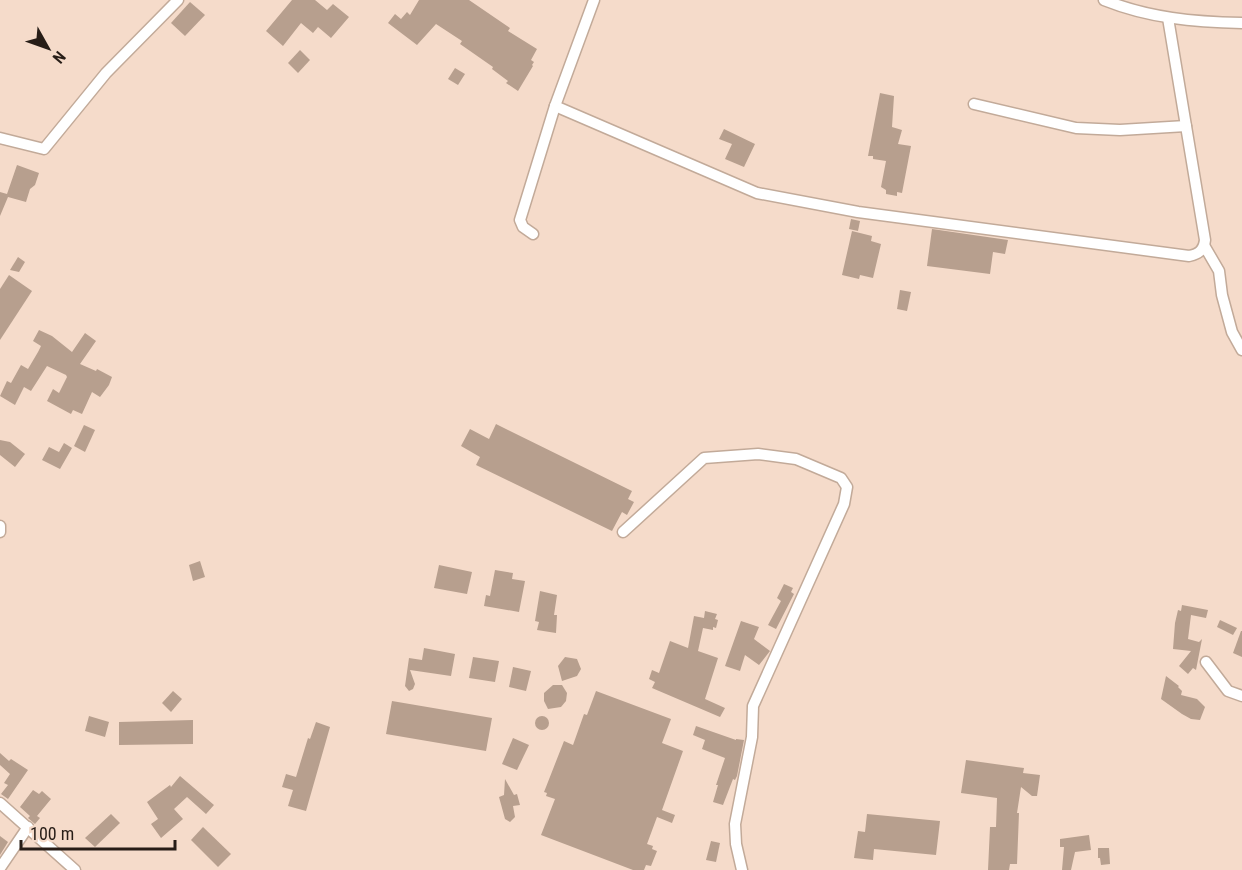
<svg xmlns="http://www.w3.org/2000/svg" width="1242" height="870" viewBox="0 0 1242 870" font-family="'Roboto Condensed',sans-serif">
	<rect width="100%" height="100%" fill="#f5dbca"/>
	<g fill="#b79f8e">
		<path d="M292,0H315L327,10L333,4L349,17L331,38L318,27L313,33L301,23L283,46L266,31Z"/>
		<path d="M419,0H469L510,28L508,31L537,49L531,60L534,62L532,65L533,66L518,91L506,83L508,81L492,69L493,67L460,44L462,41L436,24L417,45L388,23L395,14L401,19L407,12L410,15Z"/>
		<path d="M190,2L205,15L185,36L171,23Z"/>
		<path d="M300,50L310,60L298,73L288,63Z"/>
		<path d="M455,68L465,74L458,85L448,79Z"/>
		<path d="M880,93L894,96L892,127L902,130L898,144L911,146L902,193L897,192V196L886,194V190L881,187L886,161L873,159V156H868Z"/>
		<path d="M724,129L755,144L744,167L725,159L732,144L719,139Z"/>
		<path d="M17,165L39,173L35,185L30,189L26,202L8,197L0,216V192L7,194Z"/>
		<path d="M851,219L860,221L858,231L849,229Z"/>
		<path d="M932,229L1008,240L1005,254L993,252L990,274L927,266Z"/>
		<path d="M852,231L872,236L871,241L881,244L873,278L860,275L859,279L842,275Z"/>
		<path d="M18,257L25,262L19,272L10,270Z"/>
		<path d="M9,275L32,291L0,340V289Z"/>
		<path d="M900,290L911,292L907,311L897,309Z"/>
		<path d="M39,330L52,336L72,352L85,333L96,341L80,364L96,371L97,369L112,377L109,385L100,397L92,392L82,414L73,410L71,414L47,401L53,389L59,393L67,377L66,375L47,366L31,391L24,387L15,405L0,396L7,381L11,383L21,365L28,369L38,352L41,346L33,341Z"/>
		<path d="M496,424L632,491L628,499L634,502L627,515L622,512L612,531L476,465L480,457L461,446L470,429L489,439Z"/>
		<path d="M84,425L95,430L85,452L74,446Z"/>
		<path d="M0,440L10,442L25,454L15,467L0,455Z"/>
		<path d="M64,443L72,448L60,469L42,460L49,447L59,452Z"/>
		<path d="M200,561L205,577L193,581L189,565Z"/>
		<path d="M439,565L472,572L467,594L434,588Z"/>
		<path d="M495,570L513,573L512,579L525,581L519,612L484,606L486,595L490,596Z"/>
		<path d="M784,584L793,588L791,592L794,594L776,629L768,625L781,601L777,598Z"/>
		<path d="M540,591L557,595L554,615H557L556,633L537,630L539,622L535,621Z"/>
		<path d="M1182,605L1208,610L1206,618L1191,615L1188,639L1199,642L1202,639L1196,670L1193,668L1188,674L1179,666L1191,651L1173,649L1175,623L1178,610L1181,611Z"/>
		<path d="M705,611L717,614L715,619L718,620L716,628L713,627V630L703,628L698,651L718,658L705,699L725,708L720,717L652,688L655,682L649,679L652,670L659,673L670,641L688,648L694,616L704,618Z"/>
		<path d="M1220,620L1237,628L1233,635L1217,627Z"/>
		<path d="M741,621L759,627L754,639L770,651L759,665L745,655L740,671L725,666Z"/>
		<path d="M1241,631H1242V657L1233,653Z"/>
		<path d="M424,648L455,654L451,676L410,670L415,684L413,689L409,691L405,686L409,658L422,660Z"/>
		<path d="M473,657L499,661L495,682L469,678Z"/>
		<path d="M565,657L577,659L581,669L577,676L562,681L558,666Z"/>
		<path d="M513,667L531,671L526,691L509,687Z"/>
		<path d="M1166,676L1179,686L1178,687L1182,691L1181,695L1197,699L1205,707L1200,720L1191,719L1182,714L1161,699Z"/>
		<path d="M553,685H562L567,693L566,701L561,707L548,709L544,701V693Z"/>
		<path d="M173,691L182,699L171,712L162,703Z"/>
		<path d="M596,691L671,719L662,743L683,751L662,810L675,815L672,823L657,817L647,844L653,846L652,849L657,851L651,866L646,865L644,870H633L541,835L555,799L546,796L547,793L544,792L546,787L564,741L573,745L584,714L587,715Z"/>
		<path d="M392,701L492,718L486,751L386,734Z"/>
		<circle cx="542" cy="723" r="7"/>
		<path d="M89,716L109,722L105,737L85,731Z"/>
		<path d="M193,720V744L119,745V722Z"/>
		<path d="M316,722L330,727L306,811L288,806L293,790L282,787L286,774L296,777L308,738L310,739Z"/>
		<path d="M696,726L736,740V739L744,740L737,776L735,780L733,779L723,805L713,802L718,785H716L725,758L702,749L705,740L693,735Z"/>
		<path d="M513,738L529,745L517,770L502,764Z"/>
		<path d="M0,753L9,761L11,759L28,770L8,799L1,794L8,785L4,783L10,774L0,765Z"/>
		<path d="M966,760L1024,768L1023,773L1040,775L1037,796H1032L1021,787L1017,813H1019L1017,864H1010L1009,870H988L990,827H996L997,798L961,793Z"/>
		<path d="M180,776L214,805L206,814L187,797L174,809L183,819L161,838L151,824L158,819L147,802L170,785L171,787Z"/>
		<path d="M505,779L514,795L517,794L520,805L513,806L515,817L510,822L505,819L499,797L504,795Z"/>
		<path d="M33,790L39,794L42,791L51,799L37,816L40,818L35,824L28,818L30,816L20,807Z"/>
		<path d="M111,814L120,823L95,847L85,838Z"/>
		<path d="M867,814L940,821L936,855L874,849L873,860L854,858L858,831L865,832Z"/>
		<path d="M203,827L231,854L218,867L191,840Z"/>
		<path d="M1089,835L1091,850L1075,852L1071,870H1062L1064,847H1060V839Z"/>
		<path d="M0,836L8,842L0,855Z"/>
		<path d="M711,841L720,843L716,862L706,860Z"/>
		<path d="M1098,848H1109L1110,864L1101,865L1100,858H1098Z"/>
	</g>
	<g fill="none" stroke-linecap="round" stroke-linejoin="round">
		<defs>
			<g id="minor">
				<path d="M1104,0C1149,18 1194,22 1242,23"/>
				<path d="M974,104L1076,128L1120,130L1186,126"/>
				<path d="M555,106L757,193L858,212L1189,256C1199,254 1204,250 1205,240L1168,18"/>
				<path d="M0,138L44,149L106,73L178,0"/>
				<path d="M533,234L523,227L520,220L555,106L594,0"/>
				<path d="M1205,247L1219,271L1222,295L1232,332L1242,350"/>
				<path d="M0,526V532"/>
				<path d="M623,532L704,458L758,454L796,459L841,478L847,487L844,504L753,706L752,737L735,824L736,844L742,870"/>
				<path d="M1206,662L1228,691L1242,696"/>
				<path d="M0,803L75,870"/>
				<path d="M0,868L28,827"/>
			</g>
		</defs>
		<use href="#minor" stroke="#c2aa99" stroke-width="13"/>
		<use href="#minor" stroke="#fff" stroke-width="10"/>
	</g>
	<g transform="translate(48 48) rotate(130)" stroke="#f5dbca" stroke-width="4.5" paint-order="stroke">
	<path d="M0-4.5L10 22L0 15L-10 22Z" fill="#271d17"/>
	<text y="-9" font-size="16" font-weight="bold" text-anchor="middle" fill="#271d17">N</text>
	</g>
	<path d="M21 840v9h154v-9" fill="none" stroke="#271d17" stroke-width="3"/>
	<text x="30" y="840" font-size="18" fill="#271d17" stroke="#f5dbca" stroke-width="4.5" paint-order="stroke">100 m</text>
</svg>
